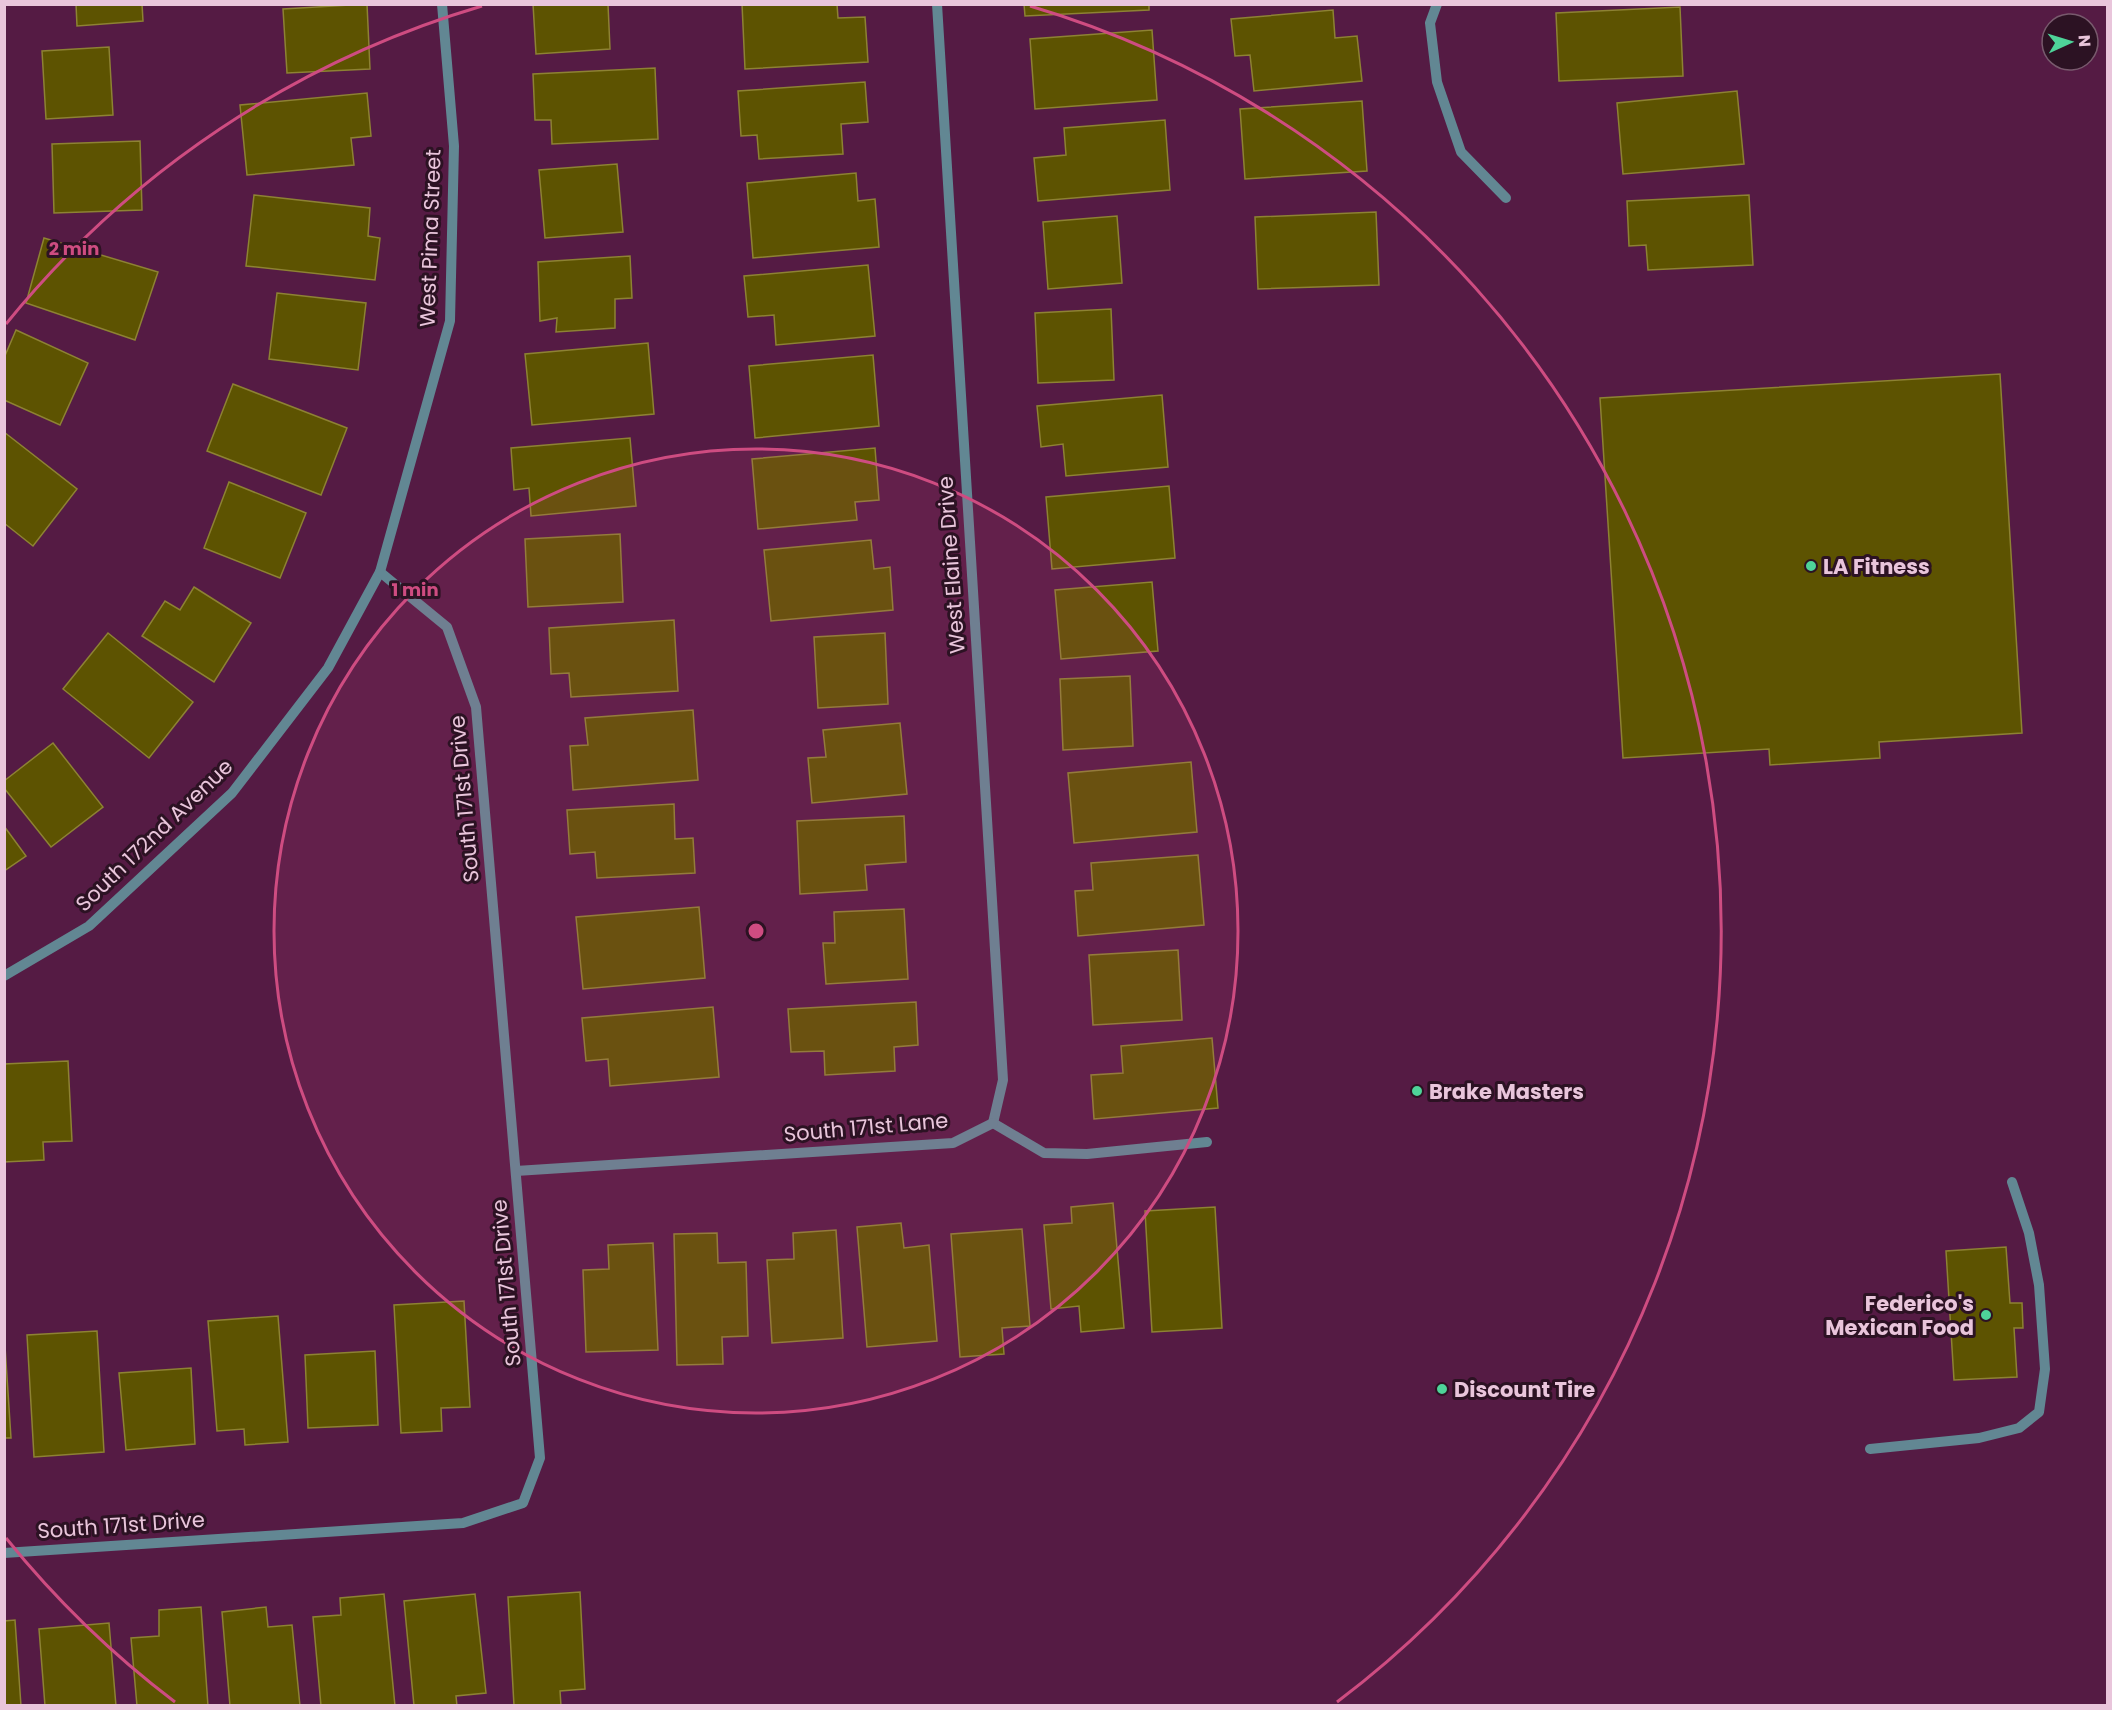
<svg xmlns="http://www.w3.org/2000/svg" width="2112" height="1710" viewBox="0 0 2112 1710" font-family="Poppins,sans-serif">
	<rect width="100%" height="100%" fill="#551b44"/>
	<g fill="#5d5301" stroke="#8d8233" stroke-width="1.5">
		<path d="M76,4H142L143,21L77,26Z"/>
		<path d="M367,4L370,69L287,73L283,9Z"/>
		<path d="M533,4H608L610,49L536,54Z"/>
		<path d="M742,4H837L838,18L865,17L868,62L745,69Z"/>
		<path d="M1024,4H1149V10L1025,16Z"/>
		<path d="M1680,7L1683,76L1559,81L1556,13Z"/>
		<path d="M1333,10L1335,38L1357,36L1362,81L1254,91L1250,55L1235,56L1231,19Z"/>
		<path d="M1152,30L1157,100L1035,109L1030,39Z"/>
		<path d="M109,47L113,115L46,119L42,51Z"/>
		<path d="M655,68L658,139L552,144L551,120H535L533,74Z"/>
		<path d="M865,82L868,122L841,124L843,154L759,159L757,135L741,136L738,91Z"/>
		<path d="M1737,91L1744,164L1623,174L1617,103Z"/>
		<path d="M367,93L371,136L351,138L354,165L247,175L240,105Z"/>
		<path d="M1362,101L1367,171L1245,179L1240,109Z"/>
		<path d="M1165,120L1170,190L1038,201L1034,158L1066,155L1064,128Z"/>
		<path d="M140,141L142,210L54,213L52,144Z"/>
		<path d="M617,164L623,232L545,238L539,170Z"/>
		<path d="M856,173L858,201L875,199L879,247L753,258L747,183Z"/>
		<path d="M254,195L370,208L368,236L380,238L375,280L246,266Z"/>
		<path d="M1749,195L1753,265L1648,270L1646,245L1629,246L1627,201Z"/>
		<path d="M1376,212L1379,285L1258,289L1255,217Z"/>
		<path d="M1117,216L1122,283L1048,289L1043,222Z"/>
		<path d="M44,238L158,272L135,340L26,303Z"/>
		<path d="M630,256L632,298L615,299V328L556,332L557,318L540,321L538,262Z"/>
		<path d="M868,265L875,336L776,345L774,315L748,317L744,276Z"/>
		<path d="M277,293L366,303L358,370L269,359Z"/>
		<path d="M1111,309L1114,380L1038,383L1035,313Z"/>
		<path d="M16,330L88,363L60,425L4,400V358Z"/>
		<path d="M648,343L654,414L532,425L525,354Z"/>
		<path d="M873,355L879,426L755,438L749,366Z"/>
		<path d="M2000,374L2022,733L1879,742L1880,758L1770,765L1769,749L1623,758L1600,398Z"/>
		<path d="M233,384L347,428L321,495L207,451Z"/>
		<path d="M1162,395L1168,467L1066,476L1063,444L1041,447L1037,406Z"/>
		<path d="M4,432L77,489L33,546L4,523Z"/>
		<path d="M630,438L636,506L531,516L529,488L514,490L511,448Z"/>
		<path d="M875,448L879,500L855,502L857,520L758,529L752,459Z"/>
		<path d="M229,482L306,513L280,578L204,548Z"/>
		<path d="M1169,486L1175,558L1052,569L1046,497Z"/>
		<path d="M620,534L623,602L528,607L525,539Z"/>
		<path d="M871,540L874,569L890,567L893,610L771,621L764,550Z"/>
		<path d="M1152,582L1158,651L1061,659L1055,590Z"/>
		<path d="M194,587L251,623L214,682L142,636L165,601L180,610Z"/>
		<path d="M674,620L678,691L571,697L569,673L551,674L549,628Z"/>
		<path d="M108,633L193,702L149,758L63,689Z"/>
		<path d="M885,633L888,704L818,708L814,637Z"/>
		<path d="M1130,676L1133,746L1063,750L1060,679Z"/>
		<path d="M693,710L698,780L573,790L570,746L588,745L585,718Z"/>
		<path d="M900,723L907,794L812,803L808,758L826,757L823,730Z"/>
		<path d="M53,743L103,807L51,847L4,788V781Z"/>
		<path d="M1191,762L1197,832L1074,843L1068,773Z"/>
		<path d="M674,804L675,839L693,838L695,873L597,878L595,852L570,854L567,810Z"/>
		<path d="M904,816L906,862L865,865L867,890L800,894L797,821Z"/>
		<path d="M4,826L26,856L4,871Z"/>
		<path d="M1198,855L1204,925L1078,936L1075,891L1093,890L1091,863Z"/>
		<path d="M699,907L705,978L583,989L576,917Z"/>
		<path d="M904,909L908,979L826,984L823,943H835L834,912Z"/>
		<path d="M1178,950L1182,1020L1093,1025L1089,955Z"/>
		<path d="M916,1002L918,1045L894,1047L895,1071L825,1075L824,1051L791,1052L788,1009Z"/>
		<path d="M713,1007L719,1077L610,1086L608,1059L586,1061L582,1018Z"/>
		<path d="M1212,1038L1218,1108L1094,1119L1091,1075L1123,1073L1121,1046Z"/>
		<path d="M68,1061L72,1141L43,1142L44,1160L4,1162V1064Z"/>
		<path d="M1113,1203L1124,1328L1081,1332L1079,1306L1051,1309L1044,1225L1072,1223L1071,1207Z"/>
		<path d="M1215,1207L1222,1328L1152,1332L1145,1211Z"/>
		<path d="M901,1223L904,1248L929,1245L937,1341L867,1347L857,1227Z"/>
		<path d="M1022,1229L1030,1326L1002,1328L1004,1354L960,1357L951,1234Z"/>
		<path d="M836,1230L843,1338L772,1343L767,1260L794,1259L793,1233Z"/>
		<path d="M717,1233L718,1263L746,1262L748,1336L722,1337L723,1364L677,1365L674,1234Z"/>
		<path d="M653,1243L658,1350L586,1352L583,1270L609,1269L608,1245Z"/>
		<path d="M2006,1247L2010,1303H2022L2023,1328H2014L2017,1377L1954,1380L1946,1251Z"/>
		<path d="M464,1301L470,1407L441,1408L442,1431L401,1433L394,1305Z"/>
		<path d="M278,1316L288,1442L245,1445L244,1429L217,1431L208,1321Z"/>
		<path d="M4,1331L11,1438H4Z"/>
		<path d="M97,1331L104,1452L34,1457L27,1335Z"/>
		<path d="M375,1351L378,1425L308,1428L305,1355Z"/>
		<path d="M191,1368L195,1444L126,1450L119,1373Z"/>
		<path d="M580,1592L585,1689L560,1691L561,1706H514L508,1597Z"/>
		<path d="M384,1594L395,1706H321L313,1617L341,1615L340,1598Z"/>
		<path d="M475,1594L486,1693L456,1696L457,1706H414L404,1601Z"/>
		<path d="M201,1607L208,1706H137L131,1638L159,1636V1610Z"/>
		<path d="M266,1607L268,1627L292,1625L300,1706H230L222,1612Z"/>
		<path d="M15,1620L21,1706H4V1621Z"/>
		<path d="M109,1623L116,1706H45L39,1629Z"/>
	</g>
	<g fill="none" stroke-linecap="round" stroke-linejoin="round">
		<g stroke="#628793" stroke-width="10">
			<path d="M937,4L1003,1080L993,1123"/>
			<path d="M1437,4L1430,23L1437,82L1461,152L1506,198"/>
			<path d="M4,976L89,926L232,793L328,668L380,572L450,321L454,146L442,4"/>
			<path d="M993,1123L1044,1153L1087,1154L1207,1142"/>
			<path d="M516,1171L953,1143L993,1123"/>
			<path d="M1870,1449L1979,1438L2019,1428L2039,1412L2045,1369L2039,1285L2029,1233L2012,1182"/>
			<path d="M4,1553L463,1523L523,1503L540,1458L476,707L447,627L380,572"/>
		</g>
	</g>
	<circle cx="756" cy="931" r="482" fill="#ce4c81" fill-opacity=".12"/>
	<g fill="none" stroke="#ce4c81" stroke-width="3">
		<circle cx="756" cy="931" r="482"/>
		<path d="M175 1702A965 965 0 0 1 6 1538M6 324A965 965 0 0 1 482 6M1030 6A965 965 0 0 1 1337 1702"/>
	</g>
	<g fill="#4ed399" stroke="#2c1223" stroke-width="2">
		<circle cx="1811" cy="566" r="6"/>
		<circle cx="1417" cy="1091" r="6"/>
		<circle cx="1986" cy="1315" r="6"/>
		<circle cx="1442" cy="1389" r="6"/>
	</g>
	<g text-anchor="middle" dominant-baseline="central" stroke-width="6" stroke-linejoin="round" paint-order="stroke">
		<g font-size="21" fill="#e9c5db" stroke="#2c1223">
			<text transform="translate(430 238) rotate(-88)">West Pima Street</text>
			<text transform="translate(951 565) rotate(-94)">West Elaine Drive</text>
			<text transform="translate(464 799) rotate(-95)">South 171st Drive</text>
			<text transform="translate(154 835) rotate(-44)">South 172nd Avenue</text>
			<text transform="translate(866 1127) rotate(-5)">South 171st Lane</text>
			<text transform="translate(506 1283) rotate(-95)">South 171st Drive</text>
			<text transform="translate(121 1525) rotate(-4)">South 171st Drive</text>
		</g>
		<g font-size="21" font-weight="bold" fill="#e9c5db" stroke="#2c1223" text-anchor="start">
			<text x="1823" y="566">LA Fitness</text>
			<text x="1429" y="1091">Brake Masters</text>
			<text x="1974" y="1303" text-anchor="end">Federico's<tspan x="1974" dy="24">Mexican Food</tspan></text>
			<text x="1454" y="1389">Discount Tire</text>
		</g>
	</g>
	<circle cx="756" cy="931" r="9" fill="#ce4c81" stroke="#2c1223" stroke-width="3"/>
	<g font-size="18" text-anchor="middle" font-weight="bold" fill="#ce4c81" stroke="#2c1223" stroke-width="6" stroke-linejoin="round" paint-order="stroke">
		<text x="74" y="255">2 min</text>
		<text x="415" y="596">1 min</text>
	</g>
	<rect width="2112" height="1710" fill="none" stroke="#e9c5db" stroke-width="12"/>
	<g transform="translate(2070 42) rotate(86)"><circle r="28" fill="#2c1223" stroke="#785a6d" stroke-width="1.5"/>
	<path d="M0-4.5L10 22L0 15L-10 22Z" fill="#4ed399"/>
	<text y="-9" font-size="16" font-weight="bold" text-anchor="middle" fill="#e9c5db">N</text>
	</g>
</svg>
